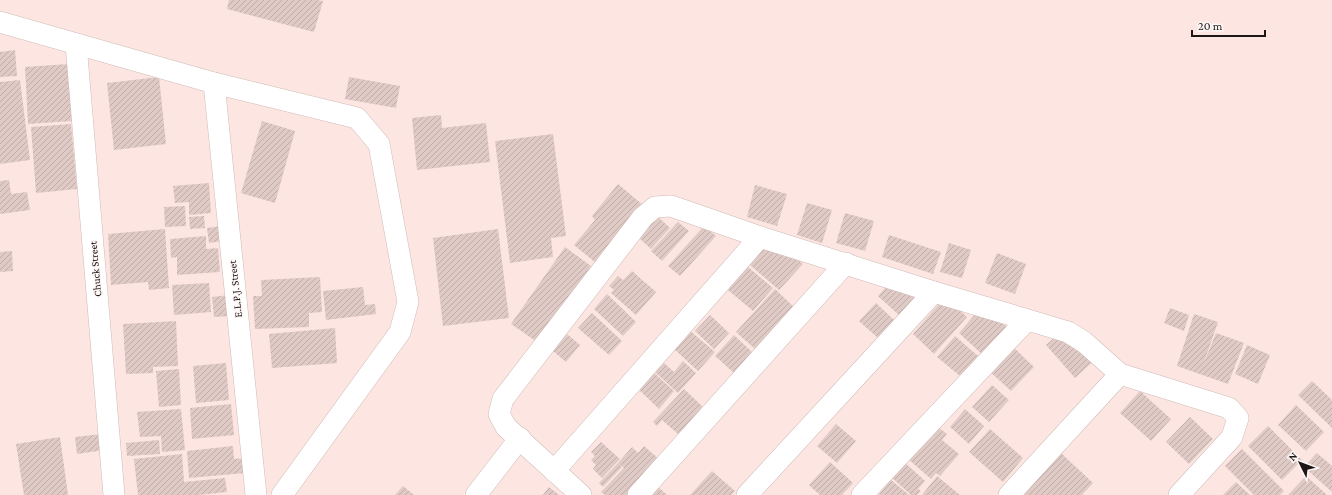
<svg xmlns="http://www.w3.org/2000/svg" width="1332" height="495" viewBox="0 0 1332 495" font-family="'Crimson Pro',serif">
	<defs>
		<pattern id="building-hatch" width="6" height="6" patternUnits="userSpaceOnUse"><rect width="6" height="6" fill="#e0cac6"/><path d="M-1 1l2-2M0 6l6-6M5 7l2-2" fill="none" stroke="#c0ada9"/></pattern>
	</defs>
	<rect width="100%" height="100%" fill="#fde6e2"/>
	<g fill="url(#building-hatch)">
		<path d="M229,0H317L323,1L314,32L227,9Z"/>
		<path d="M15,50L17,76L0,77V52Z"/>
		<path d="M69,64L72,121L28,124L25,67Z"/>
		<path d="M159,77L166,144L114,150L107,83Z"/>
		<path d="M349,77L400,86L396,108L345,99Z"/>
		<path d="M20,80L30,160L0,164V82Z"/>
		<path d="M441,115L442,128L486,123L490,162L417,170L412,118Z"/>
		<path d="M262,121L295,131L275,203L241,193Z"/>
		<path d="M71,124L77,189L36,193L31,127Z"/>
		<path d="M553,134L566,236L551,238L553,257L510,263L495,141Z"/>
		<path d="M9,180L11,194L27,192L30,210L0,214V181Z"/>
		<path d="M209,183L211,213L189,215V202L175,203L173,186Z"/>
		<path d="M618,184L644,206L596,263L574,245L595,220L592,216Z"/>
		<path d="M755,185L787,194L777,226L747,217Z"/>
		<path d="M807,203L832,210L822,243L797,235Z"/>
		<path d="M185,206L186,226L165,227L164,207Z"/>
		<path d="M845,213L874,221L865,251L836,243Z"/>
		<path d="M204,216L205,228L190,229L189,217Z"/>
		<path d="M657,216L670,228L651,249L638,237Z"/>
		<path d="M678,222L689,231L662,261L651,251Z"/>
		<path d="M222,226L223,241L209,243L207,228Z"/>
		<path d="M704,226L716,236L680,276L668,266Z"/>
		<path d="M165,229L169,288L149,290L148,282L111,285L108,234Z"/>
		<path d="M498,229L509,318L443,326L433,238Z"/>
		<path d="M889,235L941,252L933,274L882,257Z"/>
		<path d="M206,236V249L218,248L220,272L177,275V257L171,258L170,239Z"/>
		<path d="M769,243L785,257L789,252L803,264L779,290L750,265Z"/>
		<path d="M949,243L971,250L962,278L940,272Z"/>
		<path d="M565,247L591,266L537,342L511,324Z"/>
		<path d="M12,251L13,271L0,272V252Z"/>
		<path d="M997,253L1026,264L1015,294L985,283Z"/>
		<path d="M748,267L773,288L753,311L728,290Z"/>
		<path d="M632,271L656,292L636,315L611,293L614,290L609,286L618,276L623,280Z"/>
		<path d="M320,277L322,312L309,313V327L255,329L253,296H262L261,280Z"/>
		<path d="M892,280L918,297L901,317L878,296Z"/>
		<path d="M209,283L211,312L174,315L172,285Z"/>
		<path d="M363,287L365,305L375,304L376,314L326,320L323,291Z"/>
		<path d="M775,289L794,307L756,350L736,332Z"/>
		<path d="M607,294L636,322L623,336L594,309Z"/>
		<path d="M229,295L230,316L214,317L212,297Z"/>
		<path d="M945,297L967,317L934,354L913,334Z"/>
		<path d="M876,303L895,321L879,339L859,321Z"/>
		<path d="M1170,308L1189,315L1184,331L1164,323Z"/>
		<path d="M989,311L1009,329L984,356L959,333L977,312L983,318Z"/>
		<path d="M592,313L622,341L609,355L578,328Z"/>
		<path d="M1194,314L1218,322L1203,365L1216,333L1244,343L1228,384L1177,366Z"/>
		<path d="M710,315L729,333L714,349L695,331Z"/>
		<path d="M176,321L178,366L153,367V373L126,374L123,324Z"/>
		<path d="M1070,324L1099,356L1075,378L1046,345Z"/>
		<path d="M335,328L337,363L272,368L269,334Z"/>
		<path d="M689,330L715,352L698,371L673,348Z"/>
		<path d="M567,334L580,345L566,362L553,351Z"/>
		<path d="M734,335L753,353L734,373L715,356Z"/>
		<path d="M955,336L978,356L960,376L937,357Z"/>
		<path d="M1011,345L1034,367L1011,391L988,370Z"/>
		<path d="M1247,345L1270,355L1258,384L1235,374Z"/>
		<path d="M683,361L696,373L678,393L655,372L664,363L674,372Z"/>
		<path d="M226,363L229,400L196,403L193,366Z"/>
		<path d="M179,369L181,405L159,407L156,371Z"/>
		<path d="M652,371L674,391L659,409L637,388Z"/>
		<path d="M1312,381L1332,400V428L1298,395Z"/>
		<path d="M992,385L1009,400L989,422L972,407Z"/>
		<path d="M684,389L703,407L678,434L662,420L657,426L653,422Z"/>
		<path d="M1140,391L1171,419L1151,441L1120,413Z"/>
		<path d="M231,404L234,435L192,439L190,408Z"/>
		<path d="M1296,405L1324,432L1306,451L1278,425Z"/>
		<path d="M181,409L185,450L162,452L161,436L140,437L137,412Z"/>
		<path d="M965,409L984,426L969,444L950,427Z"/>
		<path d="M1190,417L1213,439L1189,464L1166,442Z"/>
		<path d="M836,424L856,441L837,463L817,446Z"/>
		<path d="M1268,426L1302,460L1282,480L1248,446Z"/>
		<path d="M939,428L947,434L942,440L959,454L940,476L936,473L931,479L907,458L919,444L922,447Z"/>
		<path d="M990,429L1023,458L1003,482L969,452Z"/>
		<path d="M102,434L104,450L77,454L75,437Z"/>
		<path d="M60,437L68,495H24L16,444Z"/>
		<path d="M159,440L160,454L127,456L126,443Z"/>
		<path d="M601,442L620,459L602,478L593,469L596,465L591,460L595,456L591,452Z"/>
		<path d="M233,446L234,459L244,458L245,473L189,478L187,451Z"/>
		<path d="M644,446L660,460L629,495H605L601,492L624,468L618,463L632,447L638,453Z"/>
		<path d="M1242,449L1284,491L1280,495H1254L1225,466Z"/>
		<path d="M1061,453L1093,483L1082,495H1023Z"/>
		<path d="M1317,453L1332,466V492L1304,467Z"/>
		<path d="M182,454L184,482L225,478L227,492L198,495H138L134,459Z"/>
		<path d="M902,460L925,481L918,489L921,491L917,495H911L889,475Z"/>
		<path d="M830,462L853,483L842,495H820L809,485Z"/>
		<path d="M618,463L622,467L603,487L599,483Z"/>
		<path d="M712,471L735,491L731,495H690Z"/>
		<path d="M937,476L960,495H922Z"/>
		<path d="M1306,476L1327,495H1288Z"/>
		<path d="M891,480L909,495H880L879,494Z"/>
		<path d="M1236,482L1250,495H1223Z"/>
		<path d="M403,486L414,495H395Z"/>
		<path d="M549,487L559,495H543Z"/>
		<path d="M658,487L667,495H650Z"/>
	</g>
	<g fill="none" stroke-linecap="round" stroke-linejoin="round">
		<defs>
			<g id="minor">
				<path d="M0,22L214,83L357,118L379,144L408,302L400,332L282,495"/>
				<path d="M76,44L114,495"/>
				<path d="M214,83L256,495"/>
				<path d="M554,471L760,237"/>
				<path d="M476,495L520,438"/>
				<path d="M581,495L506,427L499,414L503,399L643,217L655,207L671,206L760,237L934,292L1068,332L1084,342L1120,374L1229,408L1238,418L1232,437L1179,495"/>
				<path d="M638,495L846,263"/>
				<path d="M747,495L934,292"/>
				<path d="M862,495L1027,320"/>
				<path d="M1009,495L1120,374"/>
			</g>
		</defs>
		<use href="#minor" stroke="#cfbab6" stroke-width="22"/>
		<use href="#minor" stroke="#fff" stroke-width="21"/>
	</g>
	<g text-anchor="middle" dominant-baseline="central" stroke-width="3" stroke-linejoin="round" paint-order="stroke">
		<g font-size="11" fill="#1d1614" stroke="#fdf8f7">
			<text transform="translate(95 269) rotate(-95)">Chuck Street</text>
			<text transform="translate(235 289) rotate(-96)">E.L.P.J. Street</text>
		</g>
	</g>
	<g transform="translate(1300 463) rotate(312)" stroke="#fdf8f7" stroke-width="3" paint-order="stroke">
	<path d="M0-3L7 15L0 10L-7 15Z" fill="#1d1614"/>
	<text y="-6" font-size="11" font-weight="bold" text-anchor="middle" fill="#1d1614">N</text>
	</g>
	<path d="M1192 30v6h73v-6" fill="none" stroke="#1d1614" stroke-width="2"/>
	<text x="1198" y="30" font-size="12" fill="#1d1614" stroke="#fdf8f7" stroke-width="3" paint-order="stroke">20 m</text>
</svg>
